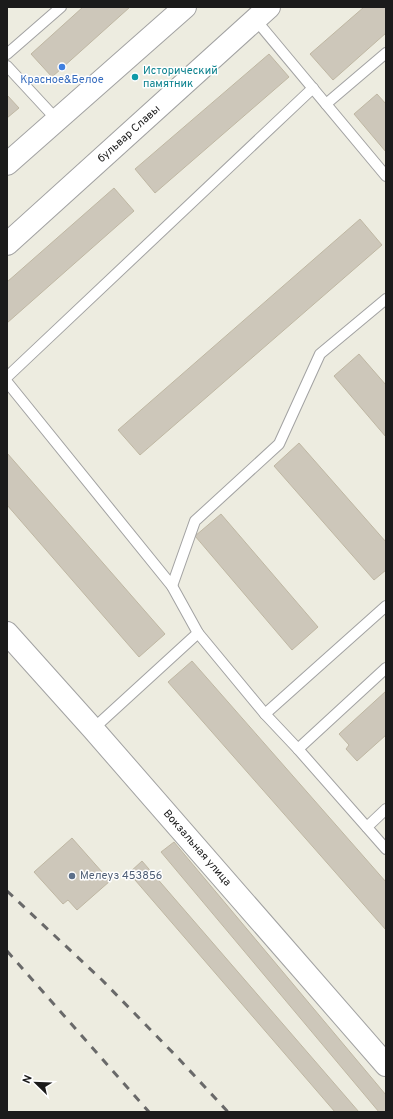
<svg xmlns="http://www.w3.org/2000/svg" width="393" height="1119" viewBox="0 0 393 1119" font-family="Overpass,sans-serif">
	<rect width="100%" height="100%" fill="#edece0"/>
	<g fill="#cdc7ba" stroke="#bfb7a3">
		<path d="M83,7H130L52,77L31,54Z"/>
		<path d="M364,7H386V33L333,80L310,54Z"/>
		<path d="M269,54L289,77L155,193L135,169Z"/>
		<path d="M377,94L386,104V152L354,114Z"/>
		<path d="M7,95L19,108L7,118Z"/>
		<path d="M114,188L134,211L7,323V282Z"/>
		<path d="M360,219L382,245L140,455L118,430Z"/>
		<path d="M359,354L386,385V437L334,376Z"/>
		<path d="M299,443L386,542V570L374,580L274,466Z"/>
		<path d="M7,453L165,634L139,657L7,505Z"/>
		<path d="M221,514L318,627L292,650L195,536Z"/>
		<path d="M192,661L386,882V930L168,682Z"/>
		<path d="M386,691V735L357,761L346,749L349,745L339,734Z"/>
		<path d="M72,838L110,881L77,910L68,900L63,904L34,872Z"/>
		<path d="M174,842L386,1095V1112H379L161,852Z"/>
		<path d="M142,861L359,1112H335L129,873Z"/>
	</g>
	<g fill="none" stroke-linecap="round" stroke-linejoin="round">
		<defs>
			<g id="service">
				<path d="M255,19L386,176"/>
				<path d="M7,54L61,7"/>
				<path d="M7,66L57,120"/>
				<path d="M326,104L386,53"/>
				<path d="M7,377L313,88"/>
				<path d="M7,382L172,586L198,633L93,729"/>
				<path d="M172,586L195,521L279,444L320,354L386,299"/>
				<path d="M198,633L265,714L298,749L386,849"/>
				<path d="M265,714L386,606"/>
				<path d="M298,749L386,668"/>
				<path d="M367,827L386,809"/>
			</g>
			<g id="tertiary">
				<path d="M7,164L185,7"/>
				<path d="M7,244L269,7"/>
				<path d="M7,633L93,729L386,1065"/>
			</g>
		</defs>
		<use href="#service" stroke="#a2a2a2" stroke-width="12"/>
		<use href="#tertiary" stroke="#a2a2a2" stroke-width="24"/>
		<use href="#service" stroke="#fff" stroke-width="10"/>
		<use href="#tertiary" stroke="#fff" stroke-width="22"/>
		<g stroke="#696969" stroke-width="3" stroke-dasharray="8 8" stroke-linecap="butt">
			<path d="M7,891L102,980L179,1059L228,1112"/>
			<path d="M7,951L149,1112"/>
		</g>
	</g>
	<circle fill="#3f7fe0" stroke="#fff" stroke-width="1.5" cx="62" cy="67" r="4"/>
	<circle fill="#0f9aa8" stroke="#fff" stroke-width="1.5" cx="135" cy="77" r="4"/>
	<circle fill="#5c6f8a" stroke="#fff" stroke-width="1.5" cx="72" cy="876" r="4"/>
	<g text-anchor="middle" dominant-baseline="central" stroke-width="3" stroke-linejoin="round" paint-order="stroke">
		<g font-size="11" fill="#0d838f" stroke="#fff" text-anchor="start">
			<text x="143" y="71">Исторический<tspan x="143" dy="13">памятник</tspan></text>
		</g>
		<g font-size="11" fill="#366cbe" stroke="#fff">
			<text x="62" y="80">Красное&amp;Белое</text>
		</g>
		<g font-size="11" fill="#1b1b1b" stroke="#fff">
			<text transform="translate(129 134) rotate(-42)">бульвар Славы</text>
			<text transform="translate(197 848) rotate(49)">Вокзальная улица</text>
		</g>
		<g font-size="11" fill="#4e5e75" stroke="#fff" text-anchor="start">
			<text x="80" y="876">Мелеуз 453856</text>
		</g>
	</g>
	<rect width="393" height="1119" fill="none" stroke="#1b1b1b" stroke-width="16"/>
	<g transform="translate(36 1083) rotate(293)" stroke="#ffffff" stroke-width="3" paint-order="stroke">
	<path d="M0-3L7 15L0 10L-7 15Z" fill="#1b1b1b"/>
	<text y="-6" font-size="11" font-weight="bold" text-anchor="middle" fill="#1b1b1b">N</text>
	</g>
</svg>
